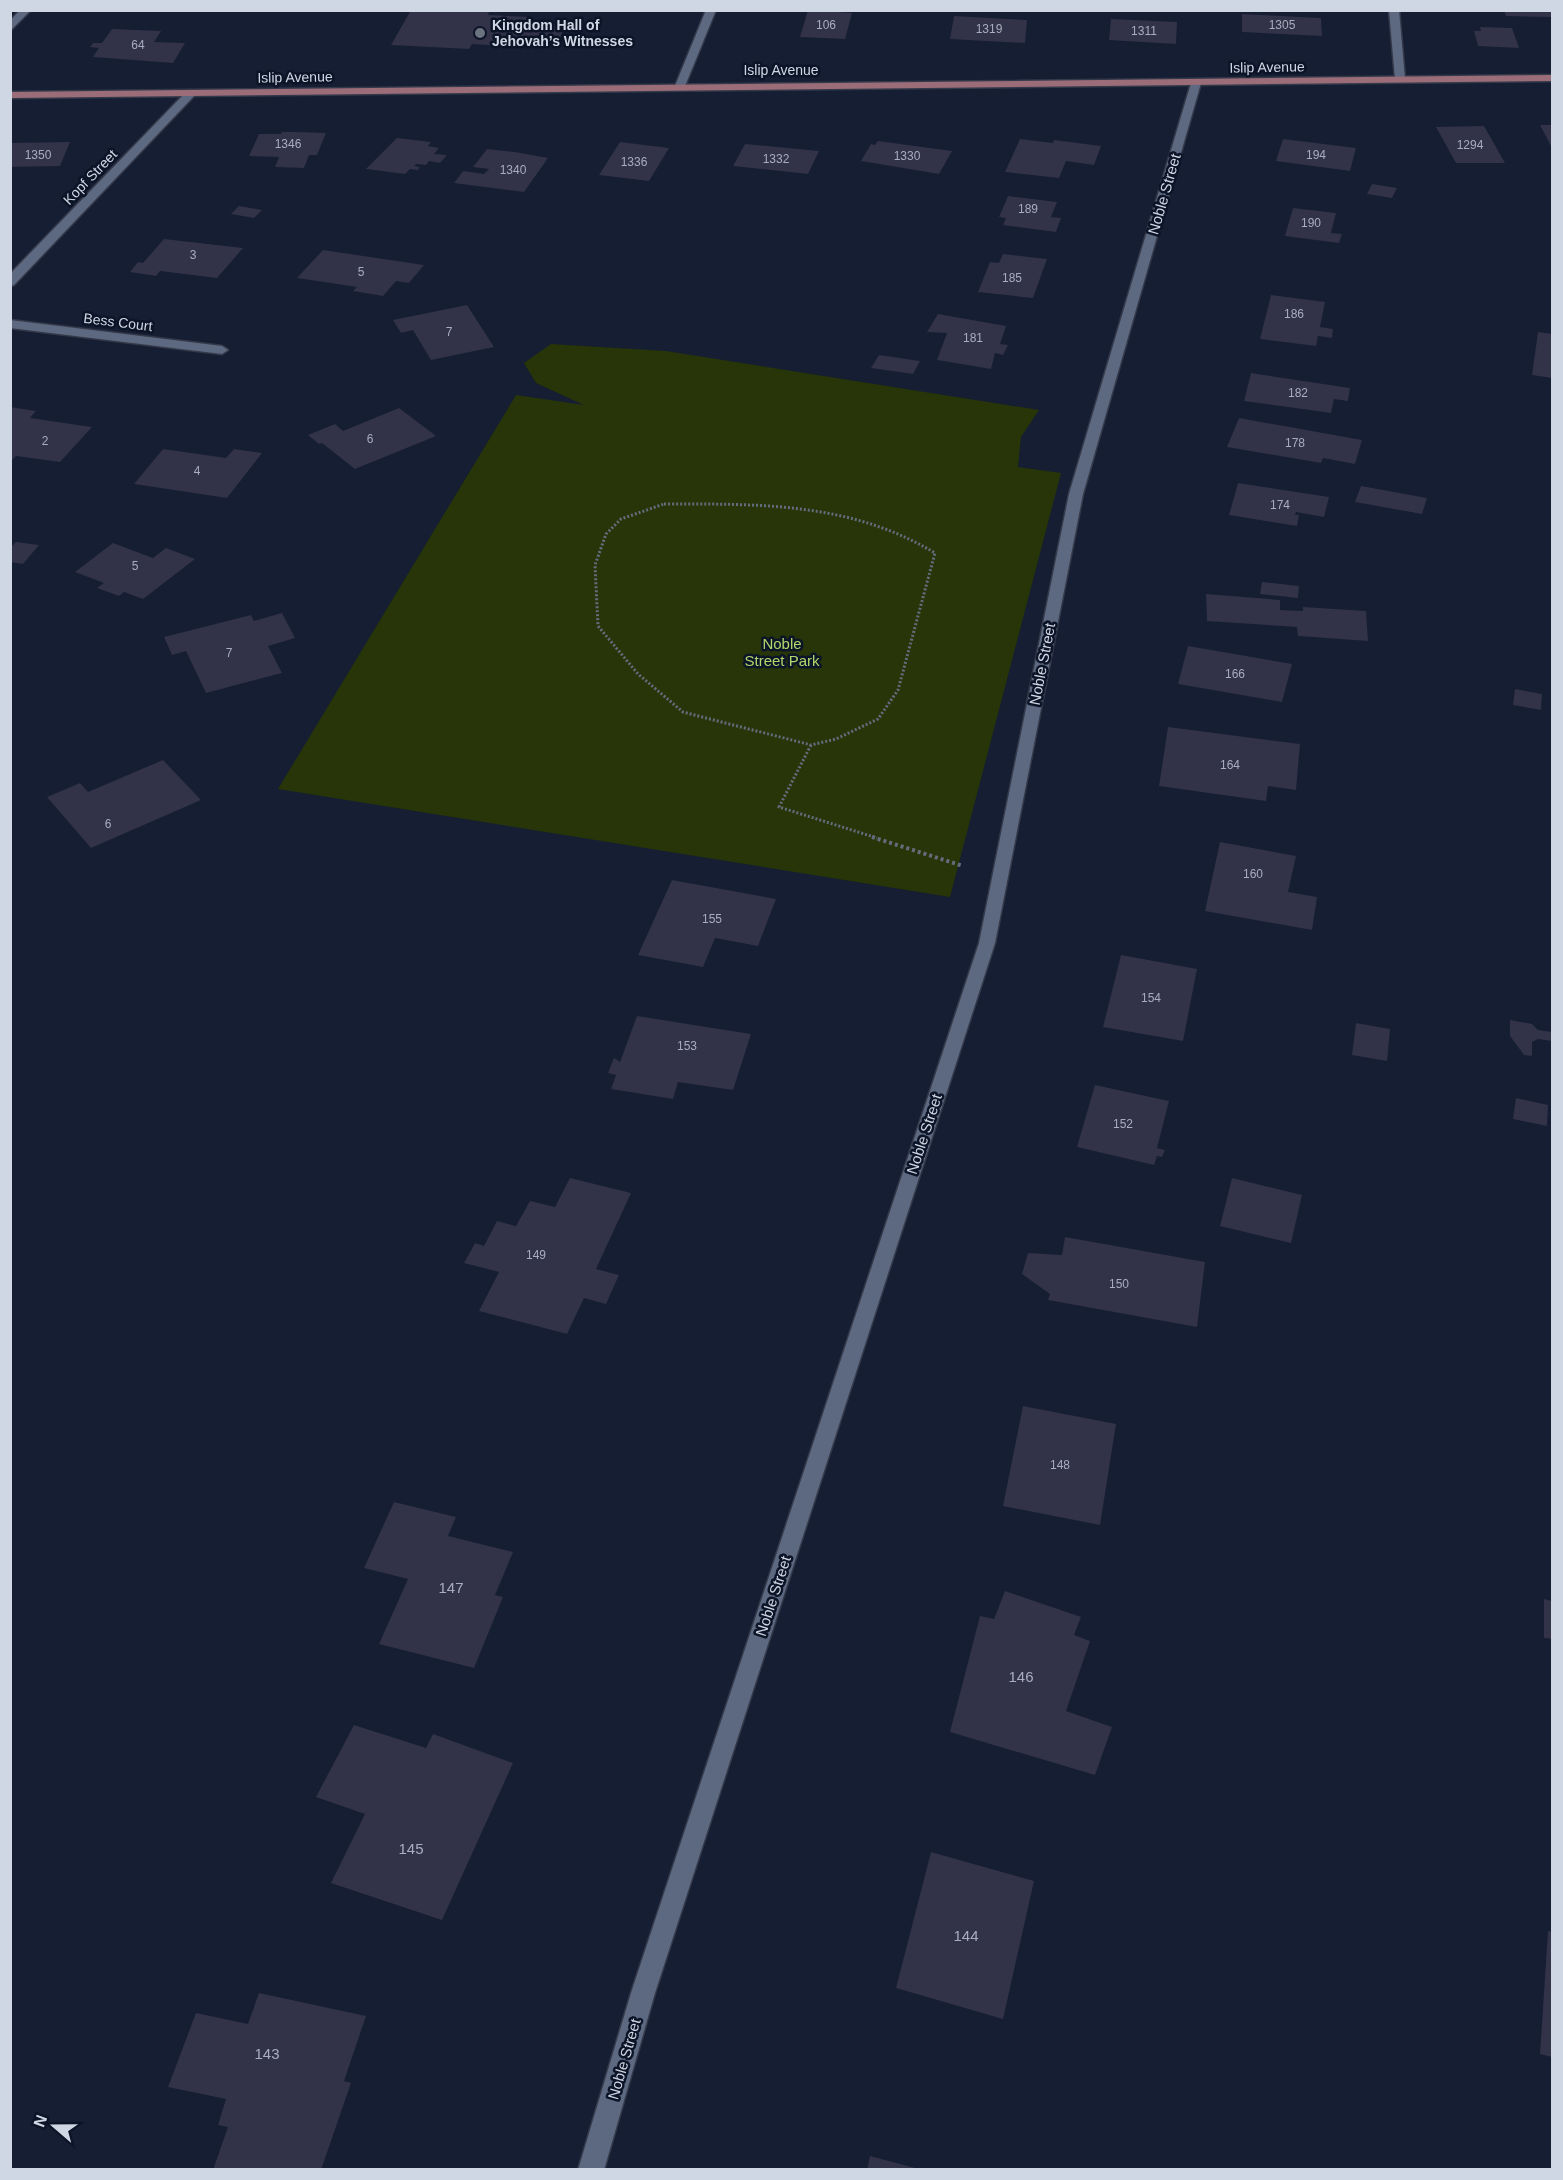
<svg xmlns="http://www.w3.org/2000/svg" width="1563" height="2180" viewBox="0 0 1563 2180" font-family="Helvetica,sans-serif">
	<rect width="100%" height="100%" fill="#151e32"/>
	<path fill="#273508" d="M551,344L666,351L1039,410L1021,437L1018,467L1061,473L950,897L278,789L516,395L584,405L536,383L524,363Z"/>
	<g fill="#323249">
		<path d="M411,10H490L488,15L529,17L527,23L566,25L557,44L518,42L516,47L472,44L469,49L391,45Z"/>
		<path d="M808,10L852,13L845,39L800,37Z"/>
		<path d="M1504,10H1552V17L1506,16Z"/>
		<path d="M1242,14L1321,18L1322,36L1242,32Z"/>
		<path d="M954,16L1027,20L1025,43L950,39Z"/>
		<path d="M1111,19L1177,22L1176,44L1109,40Z"/>
		<path d="M1480,27L1512,28L1519,48L1478,46L1474,31H1481Z"/>
		<path d="M112,29L161,31L154,42L185,43L173,63L93,57L99,48L90,47L93,43H102Z"/>
		<path d="M1540,125H1552V148Z"/>
		<path d="M1484,126L1505,163H1456L1436,127Z"/>
		<path d="M282,132H296L326,133L317,155H309L304,168L275,167L279,157L249,156L259,134H281Z"/>
		<path d="M397,138L431,142L428,146L439,148L434,154L447,155L440,163L429,161L426,165L416,164L414,166L420,167L418,170L410,169L405,174L366,169Z"/>
		<path d="M1020,139L1053,143L1054,140L1101,146L1094,165L1066,161L1059,178L1005,172Z"/>
		<path d="M1283,139L1356,148L1350,171L1276,161Z"/>
		<path d="M878,141L952,151L939,174L861,161L871,144L875,145Z"/>
		<path d="M70,142L60,166L10,167V143Z"/>
		<path d="M620,142L669,148L649,181L599,175Z"/>
		<path d="M745,144L819,151L808,174L733,166Z"/>
		<path d="M487,149L515,152L548,158L524,192L454,183L463,171L484,174L489,169L473,167Z"/>
		<path d="M1372,184L1397,188L1392,198L1367,194Z"/>
		<path d="M1008,196L1057,202L1051,217L1061,218L1056,232L1003,225L1006,218L999,217Z"/>
		<path d="M239,206L262,210L254,218L231,214Z"/>
		<path d="M1293,208L1336,213L1331,233L1342,234L1339,243L1285,236Z"/>
		<path d="M164,239L243,248L217,278L160,271L156,276L130,272L138,262L143,263Z"/>
		<path d="M323,250L424,265L409,283L396,281L383,296L353,291L357,287L297,278Z"/>
		<path d="M1003,254L1047,259L1033,298L978,292L990,262L999,263Z"/>
		<path d="M1271,295L1325,302L1320,327L1333,329L1332,338L1318,336L1316,346L1260,339Z"/>
		<path d="M467,305L494,347L431,360L413,330L401,333L393,320Z"/>
		<path d="M938,314L1006,326L1000,344L1008,345L1003,355L995,353L991,369L937,360L947,333L927,332Z"/>
		<path d="M1538,332L1552,334V378L1532,375Z"/>
		<path d="M879,355L920,361L913,374L871,368Z"/>
		<path d="M1251,373L1350,388L1348,401L1334,399L1331,413L1244,401Z"/>
		<path d="M10,407L36,411L30,418L92,427L60,462L16,456L10,462Z"/>
		<path d="M399,408L436,436L355,469L322,443L319,444L308,435L335,424L343,431Z"/>
		<path d="M1239,418L1362,440L1355,464L1323,458L1321,463L1227,447Z"/>
		<path d="M163,449L226,458L234,449L262,453L227,498L134,484Z"/>
		<path d="M1238,483L1329,497L1324,517L1296,512L1295,515H1299L1297,526L1229,515Z"/>
		<path d="M1361,486L1427,498L1422,514L1355,502Z"/>
		<path d="M16,542L39,545L23,564L10,562V548Z"/>
		<path d="M113,543L153,558L166,548L195,559L143,599L124,592L119,596L97,588L104,583L75,572Z"/>
		<path d="M1262,582L1299,586L1298,598L1260,594Z"/>
		<path d="M1206,594L1280,600V610L1303,611V607L1366,611L1368,641L1298,636L1297,627L1207,621Z"/>
		<path d="M282,613L295,638L268,646L282,673L206,693L186,651L172,655L164,637L251,615L254,621Z"/>
		<path d="M1188,646L1292,664L1282,702L1178,684Z"/>
		<path d="M1515,689L1542,694L1541,710L1513,705Z"/>
		<path d="M1168,727L1300,744L1296,790L1268,786L1266,801L1159,786Z"/>
		<path d="M163,760L201,800L91,848L47,797L80,783L88,792Z"/>
		<path d="M1220,842L1296,856L1288,892L1317,897L1312,930L1205,911Z"/>
		<path d="M672,880L776,899L758,946L715,938L703,967L638,955Z"/>
		<path d="M1121,955L1197,969L1183,1041L1103,1027Z"/>
		<path d="M637,1016L751,1034L733,1090L678,1082L673,1099L611,1089L616,1075L608,1073L614,1058L620,1062Z"/>
		<path d="M1510,1020L1532,1024L1538,1030L1552,1032V1041L1538,1039L1532,1042V1056L1524,1055L1510,1036Z"/>
		<path d="M1356,1023L1390,1029L1387,1061L1352,1055Z"/>
		<path d="M1095,1085L1169,1101L1157,1148L1165,1150L1162,1157L1157,1156L1154,1165L1077,1147Z"/>
		<path d="M1516,1098L1548,1105L1547,1126L1513,1119Z"/>
		<path d="M570,1178L631,1193L596,1269L619,1275L606,1304L584,1298L567,1334L479,1311L499,1272L464,1263L475,1243L484,1246L497,1221L516,1226L530,1201L555,1207Z"/>
		<path d="M1232,1178L1302,1195L1291,1243L1220,1226Z"/>
		<path d="M1065,1237L1205,1262L1197,1327L1048,1300L1050,1294L1022,1274L1028,1253L1062,1255Z"/>
		<path d="M1023,1406L1116,1424L1100,1525L1003,1506Z"/>
		<path d="M394,1502L456,1517L448,1536L513,1552L495,1595L503,1597L474,1668L379,1644L408,1579L364,1568Z"/>
		<path d="M1005,1591L1081,1617L1074,1635L1090,1641L1066,1711L1112,1727L1095,1775L950,1732L980,1616L994,1619Z"/>
		<path d="M1544,1599L1552,1601V1639L1544,1638Z"/>
		<path d="M354,1725L426,1748L433,1734L513,1763L442,1920L331,1883L365,1814L316,1797Z"/>
		<path d="M931,1852L1034,1881L1003,2019L896,1988Z"/>
		<path d="M1548,1931L1552,1932V2057L1540,2054Z"/>
		<path d="M259,1993L366,2016L344,2081L351,2083L321,2170H213L228,2127L218,2125L226,2099L168,2087L196,2013L248,2024Z"/>
		<path d="M870,2156L919,2169V2170H867Z"/>
	</g>
	<g fill="none" stroke-linecap="round" stroke-linejoin="round">
		<defs>
			<g id="minor">
				<path d="M20,10H31L10,31V21Z"/>
				<path d="M706,10H716L685,86L680,89L676,88L675,86Z"/>
				<path d="M1389,10H1399L1405,79L1400,82L1395,79Z"/>
				<path d="M1196,80L1201,83L1083,494L995,943L655,1993L604,2170H578L631,1993L979,943L1069,494L1191,83Z"/>
				<path d="M191,90L196,93L195,95L14,285L10,286V274L187,91Z"/>
				<path d="M10,320L222,346L228,350L222,354L10,328Z"/>
			</g>
			<path id="major" d="M1552,75V81L10,98V92Z"/>
		</defs>
		<use href="#minor" stroke="#34394a" stroke-width="3"/>
		<use href="#major" stroke="#34394a" stroke-width="3"/>
		<g stroke="#646c7d" stroke-width="3" stroke-dasharray="2 2" stroke-linecap="butt">
			<path d="M664,504C760,504 850,502 935,553L898,690L878,719L836,739L811,745L683,712L638,674L598,626L595,565L606,534L621,519Z"/>
			<path d="M811,745L779,807L877,838"/>
		</g>
		<path stroke="#646c7d" stroke-width="4" stroke-dasharray="3 3" stroke-linecap="butt" d="M872,837L963,866"/>
		<use href="#minor" fill="#5d6981" fill-rule="evenodd"/>
		<use href="#major" fill="#9b6d79" fill-rule="evenodd"/>
	</g>
	<circle fill="#6b7280" stroke="#0c1528" stroke-width="2" cx="480" cy="33" r="6"/>
	<g text-anchor="middle" dominant-baseline="central" stroke-width="5" stroke-linejoin="round" paint-order="stroke">
		<g font-size="12" fill="#a8aebd">
			<text x="826" y="25">106</text>
			<text x="1282" y="25">1305</text>
			<text x="989" y="29">1319</text>
			<text x="1144" y="31">1311</text>
			<text x="138" y="45">64</text>
			<text x="288" y="144">1346</text>
			<text x="1470" y="145">1294</text>
			<text x="38" y="155">1350</text>
			<text x="1316" y="155">194</text>
			<text x="907" y="156">1330</text>
			<text x="776" y="159">1332</text>
			<text x="634" y="162">1336</text>
			<text x="513" y="170">1340</text>
			<text x="1028" y="209">189</text>
			<text x="1311" y="223">190</text>
			<text x="193" y="255">3</text>
			<text x="361" y="272">5</text>
			<text x="1012" y="278">185</text>
			<text x="1294" y="314">186</text>
			<text x="449" y="332">7</text>
			<text x="973" y="338">181</text>
			<text x="1298" y="393">182</text>
			<text x="370" y="439">6</text>
			<text x="45" y="441">2</text>
			<text x="1295" y="443">178</text>
			<text x="197" y="471">4</text>
			<text x="1280" y="505">174</text>
			<text x="135" y="566">5</text>
			<text x="229" y="653">7</text>
			<text x="1235" y="674">166</text>
			<text x="1230" y="765">164</text>
			<text x="108" y="824">6</text>
			<text x="1253" y="874">160</text>
			<text x="712" y="919">155</text>
			<text x="1151" y="998">154</text>
			<text x="687" y="1046">153</text>
			<text x="1123" y="1124">152</text>
			<text x="536" y="1255">149</text>
			<text x="1119" y="1284">150</text>
			<text x="1060" y="1465">148</text>
		</g>
		<g font-size="14" font-weight="bold" fill="#d0d7e4" stroke="#0c1528" text-anchor="start">
			<text x="492" y="25">Kingdom Hall of<tspan x="492" dy="16">Jehovah’s Witnesses</tspan></text>
		</g>
		<g font-size="14" fill="#d0d7e4" stroke="#0c1528">
			<text transform="translate(1267 67) rotate(-1)">Islip Avenue</text>
			<text x="781" y="70">Islip Avenue</text>
			<text transform="translate(295 77) rotate(-1)">Islip Avenue</text>
			<text transform="translate(90 177) rotate(-46)">Kopf Street</text>
			<text transform="translate(118 322) rotate(7)">Bess Court</text>
		</g>
		<g font-size="15" fill="#d0d7e4" stroke="#0c1528">
			<text transform="translate(1164 194) rotate(-74)">Noble Street</text>
			<text transform="translate(1042 664) rotate(-79)">Noble Street</text>
			<text transform="translate(924 1134) rotate(-72)">Noble Street</text>
			<text transform="translate(773 1596) rotate(-72)">Noble Street</text>
			<text transform="translate(624 2059) rotate(-74)">Noble Street</text>
		</g>
		<g font-size="15" fill="#b2d76b" stroke="#0c1528">
			<text x="782" y="643">Noble<tspan x="782" dy="17">Street Park</tspan></text>
		</g>
		<g font-size="15" fill="#a8aebd">
			<text x="451" y="1587">147</text>
			<text x="1021" y="1676">146</text>
			<text x="411" y="1848">145</text>
			<text x="966" y="1935">144</text>
			<text x="267" y="2053">143</text>
		</g>
	</g>
	<rect width="1563" height="2180" fill="none" stroke="#d0d7e4" stroke-width="24"/>
	<g transform="translate(54 2126) rotate(290)" stroke="#0c1528" stroke-width="4.5" paint-order="stroke">
	<path d="M0-4.5L10 22L0 15L-10 22Z" fill="#d0d7e4"/>
	<text y="-9" font-size="16" font-weight="bold" text-anchor="middle" fill="#d0d7e4">N</text>
	</g>
</svg>
